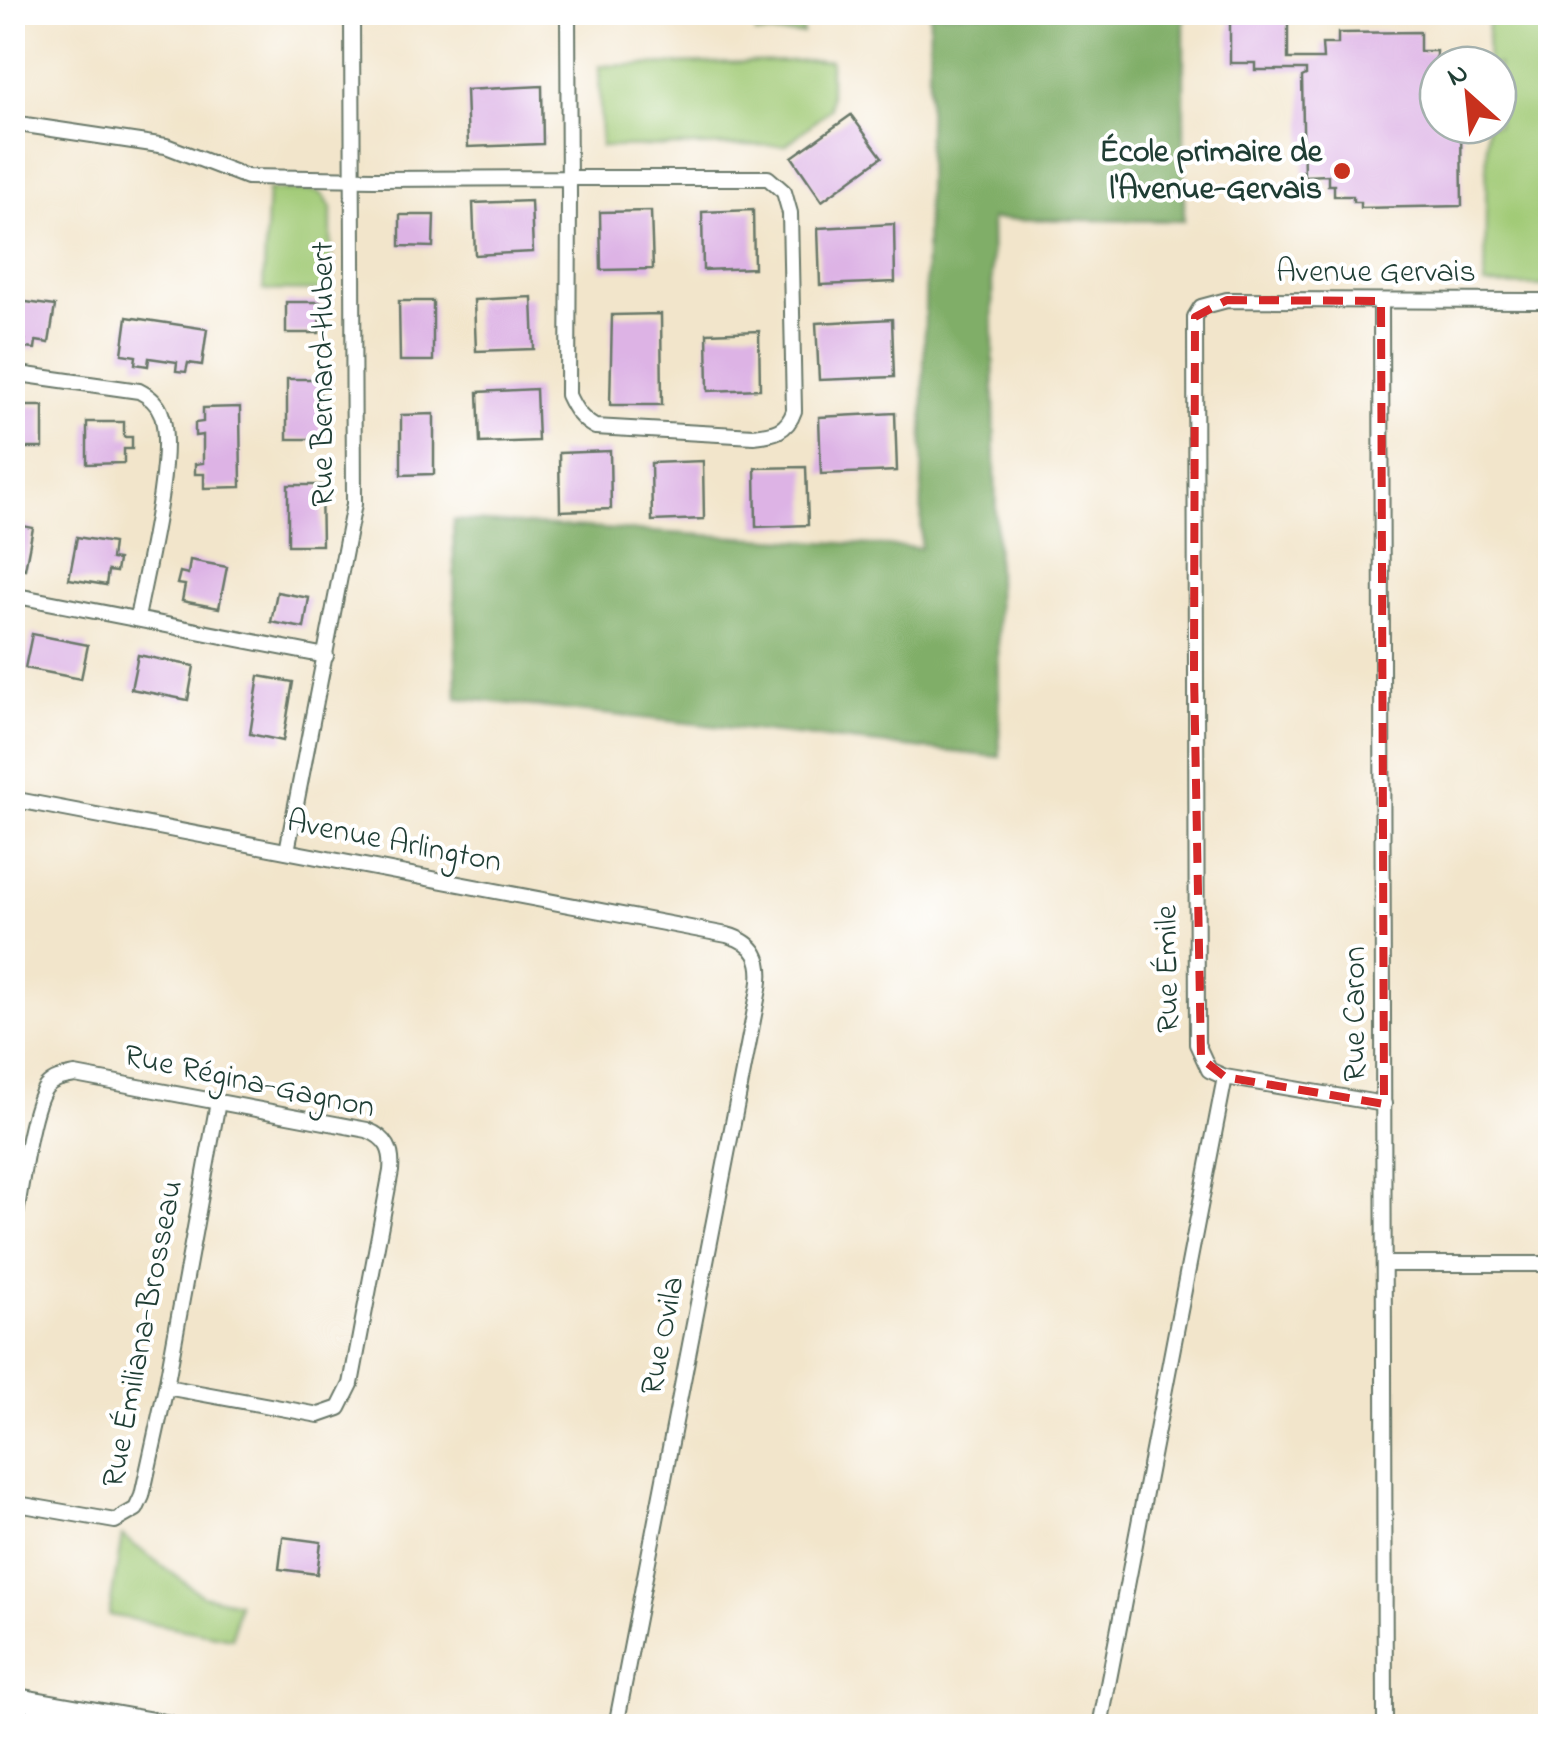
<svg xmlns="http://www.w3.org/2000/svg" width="1563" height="1739" viewBox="0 0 1563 1739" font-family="'Indie Flower',sans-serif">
	<rect width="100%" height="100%" fill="#fff"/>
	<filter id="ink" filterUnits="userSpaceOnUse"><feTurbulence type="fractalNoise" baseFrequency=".01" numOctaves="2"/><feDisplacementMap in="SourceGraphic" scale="20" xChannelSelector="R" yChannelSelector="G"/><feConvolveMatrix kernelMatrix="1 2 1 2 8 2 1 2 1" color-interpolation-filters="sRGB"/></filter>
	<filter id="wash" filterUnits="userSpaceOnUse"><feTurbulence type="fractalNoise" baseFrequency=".0048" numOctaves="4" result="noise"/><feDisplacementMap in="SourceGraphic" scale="40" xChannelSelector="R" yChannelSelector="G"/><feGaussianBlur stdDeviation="2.25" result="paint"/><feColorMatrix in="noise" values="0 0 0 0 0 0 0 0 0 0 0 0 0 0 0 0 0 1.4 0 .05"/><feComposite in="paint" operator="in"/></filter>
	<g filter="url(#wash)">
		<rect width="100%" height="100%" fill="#f2e5cb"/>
		<g fill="#a1ca76" stroke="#608455" stroke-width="2.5">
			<path d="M756,13H802L803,34H756Z"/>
			<path d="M1488,13H1550V286L1485,285L1487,125H1498V65H1487Z"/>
			<path d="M830,60V109L786,145L601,147L599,66Z"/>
			<path d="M268,190L317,191L324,196L331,208V291L263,290Z"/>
			<path d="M122,1536L202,1595L238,1603L232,1638L109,1615Z"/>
		</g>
		<path fill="#80ae67" stroke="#50764e" stroke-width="2.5" d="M930,13H1184V221L991,219L1000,757L457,698L453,520L921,548Z"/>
		<g id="blocks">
			<g fill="#ddb3e5">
				<path d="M1230,12H1288V59H1323L1322,44H1338V33L1420,32V51H1436V58H1452V65H1438V125H1461L1462,206L1360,208V202H1353V196H1334V185H1328V175L1304,176L1302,77L1306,75V70H1255V63H1230Z"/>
				<path d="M542,86L543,144L468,147L466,90Z"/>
				<path d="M851,115L882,157L822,201L792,157Z"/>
				<path d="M531,201L533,252L475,255L473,203Z"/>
				<path d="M753,210L754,268L703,270L702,212Z"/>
				<path d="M651,211L653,269L601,270L600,212Z"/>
				<path d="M400,215H434L433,247L400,246Z"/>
				<path d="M894,224L895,282L820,285L818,228Z"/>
				<path d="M532,297L534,349L476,351L474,300Z"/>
				<path d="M12,300L55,306L49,343L36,341L35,349L24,348L25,340L12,338Z"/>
				<path d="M399,301H433V361H400Z"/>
				<path d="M286,302H320L319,333H286Z"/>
				<path d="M661,314L662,405H610L612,315Z"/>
				<path d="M127,317L207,329L202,365L188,363L186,372L176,371L177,362L149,358L148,366L135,364L136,356L122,354Z"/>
				<path d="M892,319L894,377L819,380L816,323Z"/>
				<path d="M759,331L760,389L708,391L707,333Z"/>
				<path d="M287,379H320L321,439H287Z"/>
				<path d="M536,389L538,441L480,443L478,392Z"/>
				<rect x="12" y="406" width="31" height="42"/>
				<path d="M240,407L241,487L204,488V474H195V464L203,463V435L195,436V423L203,422V408Z"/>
				<path d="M895,413L897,471L821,474L819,417Z"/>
				<path d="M434,414V474L401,475V415Z"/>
				<path d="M87,422H124V437H132V449H124V463L87,464Z"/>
				<path d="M610,451L611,509L560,511L559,453Z"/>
				<path d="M703,461L704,519L652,521L651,463Z"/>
				<path d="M806,467L808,525L756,527L755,468Z"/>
				<path d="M288,485H321L322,545H288Z"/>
				<path d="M12,524L33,528L25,569L12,567Z"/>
				<path d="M77,537L113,543L111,559L118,560L116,572L108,571L106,585L69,579Z"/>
				<path d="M190,560L227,567L219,608L182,601L185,585L177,584L180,572L188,574Z"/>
				<path d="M277,592L309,598L304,628L271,622Z"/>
				<path d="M32,634L88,645L81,679L25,668Z"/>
				<path d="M138,655L194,666L188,700L131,689Z"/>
				<path d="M259,676L293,682L283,741L250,734Z"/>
				<path d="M283,1537L321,1542L317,1574L279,1569Z"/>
			</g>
		</g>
	</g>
	<g filter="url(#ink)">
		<use href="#blocks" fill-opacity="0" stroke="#697869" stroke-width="2.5"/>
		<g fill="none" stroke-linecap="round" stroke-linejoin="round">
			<defs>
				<g id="street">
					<path d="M12,123L166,146L247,177L374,179L569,178H768L784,192L790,213L794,411C787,432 773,434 754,436L595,427C581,419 575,410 568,395L569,194C569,133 568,73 568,12"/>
					<path d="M1381,301L1385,1726"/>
					<path d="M12,373L139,391C149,396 157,402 161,413C176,451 145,575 137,618"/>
					<path d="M12,595L326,656"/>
					<path d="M12,799L727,935C756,943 764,960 759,989L616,1726"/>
					<path d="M287,851L354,504L352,12"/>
					<path d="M1384,1104L1225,1077L1209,1070L1197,1044L1195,317L1201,307L1227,300L1550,301"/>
					<path d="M12,1237C19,1205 29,1109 46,1087C54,1078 64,1077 75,1075L367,1130C387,1138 393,1150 391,1171L351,1384L339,1408L319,1415L166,1387"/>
					<path d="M1385,1264H1550"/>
					<path d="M12,1503L115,1521L136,1509L142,1496L166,1387L218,1102"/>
					<path d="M1100,1726L1225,1077"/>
				</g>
				<path id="secondary" d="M12,1698L170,1726"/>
			</defs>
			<use href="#street" stroke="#697869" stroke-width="18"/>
			<use href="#secondary" stroke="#697869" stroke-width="24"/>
			<use href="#street" stroke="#fff" stroke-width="14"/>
			<use href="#secondary" stroke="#fff" stroke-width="20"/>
		</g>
	</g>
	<path fill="none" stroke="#d62828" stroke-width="8" stroke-dasharray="20 12" stroke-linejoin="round" d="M1227,300L1381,301L1384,1104L1225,1077L1201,1058L1194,673L1195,317Z"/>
	<circle fill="#c8321e" stroke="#fff" stroke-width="4" cx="1342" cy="171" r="10"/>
	<g text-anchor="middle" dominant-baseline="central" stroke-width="8" stroke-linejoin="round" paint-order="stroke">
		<g font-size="32" font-weight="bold" fill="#1f3d34" stroke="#fff" text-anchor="end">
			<text x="1322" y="153">École primaire de<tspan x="1322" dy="37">l'Avenue-Gervais</tspan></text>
		</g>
		<g font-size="32" fill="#1f3d34" stroke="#fff">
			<text x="1376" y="273">Avenue Gervais</text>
			<text transform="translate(324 374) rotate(-90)">Rue Bernard-Hubert</text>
			<text transform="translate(394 843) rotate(11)">Avenue Arlington</text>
			<text transform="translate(1169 969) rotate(-91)">Rue Émile</text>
			<text transform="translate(1356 1014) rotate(-90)">Rue Caron</text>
			<text transform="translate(249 1083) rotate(12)">Rue Régina-Gagnon</text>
			<text transform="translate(144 1334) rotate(-79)">Rue Émiliana-Brosseau</text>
			<text transform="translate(664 1336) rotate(-79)">Rue Ovila</text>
		</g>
	</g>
	<rect width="1563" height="1739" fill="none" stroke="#fff" stroke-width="50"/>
	<g transform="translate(1468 95) rotate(333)"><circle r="48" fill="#ffffff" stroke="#a5b1ae" stroke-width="2.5"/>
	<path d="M0-8L18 38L0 25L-18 38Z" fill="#c8321e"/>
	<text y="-15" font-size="28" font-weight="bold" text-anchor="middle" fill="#1f3d34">N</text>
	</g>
</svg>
